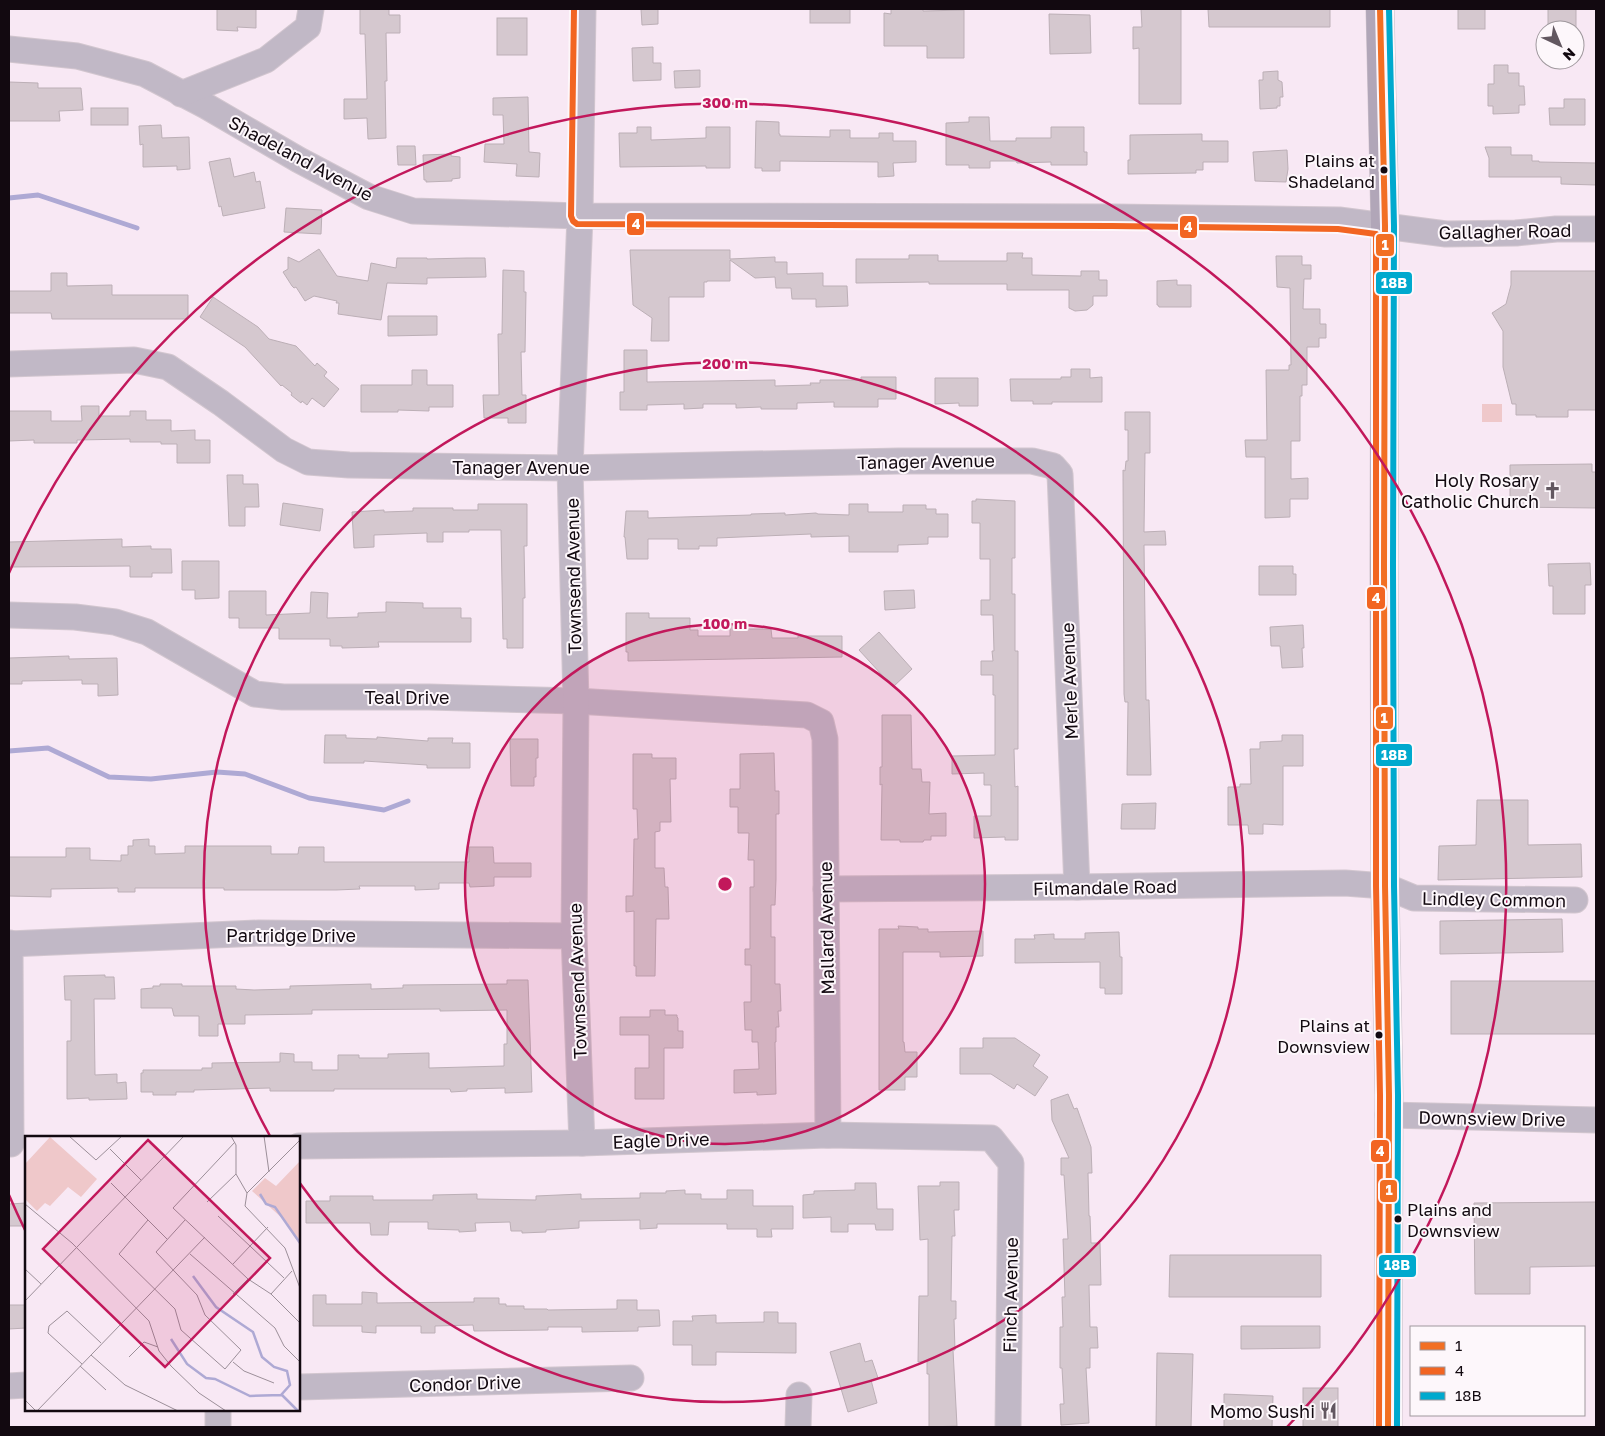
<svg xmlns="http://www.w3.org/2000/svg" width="1605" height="1436" viewBox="0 0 1605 1436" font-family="'Golos Text',sans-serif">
	<rect width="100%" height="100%" fill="#f8e8f4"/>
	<rect fill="#efc8ca" x="1482" y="404" width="20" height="18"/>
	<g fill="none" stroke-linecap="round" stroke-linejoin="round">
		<g stroke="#aea9d4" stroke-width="5">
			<path d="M9,198L38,195L137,228"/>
			<path d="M9,751L48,748L109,777L151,779L217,772L245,774L309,798L384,810L408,801"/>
		</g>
	</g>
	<g fill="#d5c8cf" stroke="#bcafb6">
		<path d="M217,9H256V28L237,27L238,31L217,30Z"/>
		<path d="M360,9H389V15H400V33H386L387,81H385L386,138L368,139L367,118L344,119V99H367L365,34H360Z"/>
		<path d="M641,9H658V24L642,25Z"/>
		<rect x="810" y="9" width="40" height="14"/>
		<path d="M891,9H923V11L964,10V58H927V46H884V13L891,14Z"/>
		<path d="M1141,9H1181V104H1139V48L1133,49V27H1142Z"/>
		<path d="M1208,9H1330V27H1209Z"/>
		<rect x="1458" y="9" width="27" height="20"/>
		<rect x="1548" y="9" width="28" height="19"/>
		<path d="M1049,14L1090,15L1091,53L1050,54Z"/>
		<rect x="497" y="18" width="30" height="37"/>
		<path d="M653,47V63H661V80L633,81L632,48Z"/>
		<path d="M1494,65H1508V73H1519V86H1524L1525,105H1519V113L1493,114V106H1488V84H1494Z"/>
		<path d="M700,70V87L675,88L674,71Z"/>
		<path d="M1278,71V80L1282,82L1283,97H1280V106H1277V108L1260,109L1259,80H1263V72Z"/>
		<path d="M9,82L38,83V88H81L83,110L59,111L60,121H9Z"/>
		<path d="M528,97L529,152L540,153L539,177L516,176L517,164L484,162L485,144H504L503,115H493V98Z"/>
		<path d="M1564,99H1585V125H1550L1549,108H1564Z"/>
		<rect x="91" y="108" width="37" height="17"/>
		<path d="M969,117H989L990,141H1016V138H1051V127H1084V152H1087V165H1051V162L1017,163L1016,161H990V168H969V165H946V123L969,122Z"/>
		<path d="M756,121L779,122V134H780V136L830,137V130H850V138H879V133H893V141H916V162L893,163L894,176L878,177V162L780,161V171H762V168H755Z"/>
		<path d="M161,125L162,138L189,137L190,169L177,170V166L143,167V144L140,145L139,126Z"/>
		<path d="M637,127H651V140L706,138V127H730V168H706V166L620,167L619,133H637Z"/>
		<path d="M1202,134V141H1228V162H1203V170H1196V173L1128,174V160H1130V135Z"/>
		<path d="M397,146H415L416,165H398Z"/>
		<path d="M1485,147H1511V155H1532V161H1539V162L1596,163V185L1561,184V177H1489V158Z"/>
		<path d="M1287,150L1288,169L1286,182L1255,181L1253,152Z"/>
		<path d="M451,154V156L460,157V178L452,179V181L426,182V180H424L423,155Z"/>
		<path d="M230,158L234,177L254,172L256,182L260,181L265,208L223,216L221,206L219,207L209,162Z"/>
		<path d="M286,208L322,210L321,234L284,232Z"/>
		<path d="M319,249L337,276L368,281L371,263L396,268L397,258H427V259L467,258H485L486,277L427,278V284L387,283L381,320L338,314L339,303H336L337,301L314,296L305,301L296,287L294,288L292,286L283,272L288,269V257L299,262Z"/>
		<path d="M630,250H730V259L775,257V262H787V274L823,273V286H847L848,306L816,307V299H792L791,288H776L775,277L755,278L730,260V281H707V282H704V297H669V341H651L652,318L633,305Z"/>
		<path d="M1007,253H1023L1022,258H1032V275L1081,276V271H1099V280H1107V296H1093V305L1087,310L1075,311L1069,308V290H1007V284H929V282L856,283V259H909V255H938V261H1007Z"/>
		<path d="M1276,256H1302V265H1311V279H1304L1303,309H1320V324H1326V338H1319V347H1307V385H1302V396H1300V441H1291V479L1308,478V499H1290V517L1265,518V457H1246L1245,440H1267L1266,370H1289V365H1291L1290,288L1277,287Z"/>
		<path d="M503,270L524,271V292H526L525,352H521L522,395H526V423H508V418H484L483,395H499L498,334H502Z"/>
		<path d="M1511,271H1596V410H1568V417H1536V415H1516V404H1512L1503,367V331L1492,313L1506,304L1511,285Z"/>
		<path d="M51,273H67V286L112,285V295H188V319H52L51,313H9V291H51Z"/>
		<path d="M1177,280V285H1191V307H1159L1158,305H1157V281Z"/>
		<path d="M213,297L258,327L269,339L296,346L315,366L317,363L327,372L324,376L339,389L324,407L312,398L307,405L302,401L301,403L291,395L292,393L282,385L281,386L245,347L200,317Z"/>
		<path d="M388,316H437V335L388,336Z"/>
		<path d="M624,350H647V382L775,380V386L811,385L810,383H820V380H861V377H896V399H878V407H834V402L797,403V409H761V407L736,408V404H703V408L684,409V404L647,405V410H620V392H624Z"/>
		<path d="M1071,369H1090V378L1102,377V402H1052V404H1033V401H1011L1010,379H1061V377H1071Z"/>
		<path d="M412,370H427V385H453V407H429V411L398,410V412H361V385H412Z"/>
		<path d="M935,378H978V406H959V403L935,404Z"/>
		<path d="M81,406H99V416H130V411H146V420H171V431L195,430V440H210V463H177V444H161V442H130V439L77,440V443H34V440L9,441V411H51V421H82Z"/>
		<path d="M1125,412H1150V453H1145L1144,532L1165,531L1166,545H1144L1146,700H1149L1151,775H1127L1128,702H1125L1124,694L1123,470L1125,471L1126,461H1128V430H1125Z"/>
		<path d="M1592,464V472H1596V508L1510,507V465Z"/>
		<path d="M227,475H243V484H258L259,507H245V526H229Z"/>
		<path d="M976,499L1015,501V558H1012V594H1015V651H1018V749H1014L1015,787L1018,786V840H1005V837L974,838V816H991V785H984V773L952,774V756L995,755V695H993V675H981V661H993L992,651H994L993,615H981V600H990V559H980V523H972V501H976Z"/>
		<path d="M283,503L323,509L320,531L280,525Z"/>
		<path d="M478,504H527V546H524L525,598H523V648H507V639H503L501,530H469V532H443V542H427V533L374,535V547L354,548L352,512L384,510V512L413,511V508H453V510H478Z"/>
		<path d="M849,504H868V512H903V505H926V509H936V514H948V537H928V544L898,545V552H849V536L811,537V534L717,538V546H699V549H678V539H648V559H627L625,537H624L626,511H648V518L751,515V514L785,513V515L816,513L818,514L849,515Z"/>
		<path d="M122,539V547L151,546V549H171L172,573H152V577H130V566L9,567V542Z"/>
		<path d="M182,561H219V598L195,599V590H182Z"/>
		<path d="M1590,563L1591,585H1585V614H1553V586H1549L1548,564Z"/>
		<path d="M1259,566H1293V574H1296V595H1259Z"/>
		<path d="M914,590L915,608L885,610L884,591Z"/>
		<path d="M229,591H266V615L310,613L311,592L328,593L327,618L358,617V613L386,612V602L423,603V608H461V618H471V642H378L379,647L342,648V646H330V639H279V628H239V618H229Z"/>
		<path d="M626,613H649V618H690V630H698V636H730V626H745V629H771L772,638H798V636H842V657L628,661V652H626Z"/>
		<path d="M1303,625L1304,648H1302L1303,667L1282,668L1280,646H1271L1270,627Z"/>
		<path d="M879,632L912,669L893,687L859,650Z"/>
		<path d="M69,656V659L117,658L118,695L98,696V684H82V680L22,681V684H9V658Z"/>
		<path d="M882,715H911L912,769H921L922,782H930L929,814L946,813V836H931V840H924L923,842H900V840H881L882,784L880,785V767H882Z"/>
		<path d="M325,735H346V738L377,739V737L428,741V738H453L452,743H470V768H427V765L364,761V763H324Z"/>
		<path d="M1282,735H1303V766H1283V825L1263,824V834H1249L1248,825H1228V787H1240V784H1251L1250,749H1260V742L1282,741Z"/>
		<path d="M510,739H538V758H536V777H534V786H511Z"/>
		<path d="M774,753L775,788V791H779V814H776V879L775,905H771V937H775V984H780L781,1011H778L779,1027H776V1042H775L776,1094L757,1095V1092L734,1093V1070L759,1069L758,1042H752V1030H745L744,1002H751V965H745V949H750V887H754V860H748L749,833H738V807H730V789H740V754Z"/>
		<path d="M633,754H652V758H676V779H670L671,822H660V831L655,832V868H664L665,887H668L669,919H656L655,976H636V966H634V911L626,912V896H633L634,839H638L637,809H633Z"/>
		<path d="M1477,800H1528V845L1581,844L1582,877L1438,880L1439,846L1476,845Z"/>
		<path d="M1156,803L1155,829H1121L1122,804Z"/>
		<path d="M149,839V846H155V854L185,853V846H271V854H298L299,847H324V862H469V847H493L494,863H531V877H494V886L470,887L469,883H439V889L415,890V886H359L360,889L336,890H224V888H135V892H118V888L51,889V897L9,896V857H66V848H90V860L121,861V855H128V846H133V840Z"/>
		<path d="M1562,919L1563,952L1440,954V921Z"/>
		<path d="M898,926L918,927V929H928V932L983,931V956L940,957V952H903V1042H904L905,1052H917V1077H905V1090H879V929H899Z"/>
		<path d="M1119,932L1120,957H1122V994H1105V988H1100V962L1015,963V939H1035L1034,935L1054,934V939H1085V933Z"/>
		<path d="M105,975V977H114L115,999H94L95,1075L117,1074V1083L126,1082L127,1099L89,1100V1098L67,1099V1041H71V1000H65L64,976Z"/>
		<path d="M507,980H528L532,1092L505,1093V1088L467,1089V1091L451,1092L450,1089H334V1091H270V1088L194,1090V1092H176V1095H153V1092H141V1073H143V1070H202V1068H212V1063L280,1062V1053L294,1054V1062H312V1070H338V1055H359V1058H388V1054L429,1053V1068L504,1066V1044H507V1010L440,1011V1009L312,1010V1014L245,1015V1024H218V1036H199V1016H174L172,1008H141V989L153,988V986H160V984H182V986H236V989L254,990L290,989V986L371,984V989L403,988V985L507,984Z"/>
		<rect x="1451" y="981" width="145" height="53"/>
		<path d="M650,1010H665V1015H677V1017L678,1018V1031H683V1048H664V1099H635V1068H649V1035H620V1017H650Z"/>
		<path d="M983,1038H1015L1040,1055L1033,1066L1048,1077L1035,1096L1017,1084L1014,1089L991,1074H960V1048H983Z"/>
		<path d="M1068,1094L1074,1109L1077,1108L1091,1147L1092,1173H1088L1089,1216H1090L1091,1243H1100L1101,1285H1089L1090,1327H1097L1098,1348H1090V1368H1086L1089,1423L1061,1425L1060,1404H1064L1062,1368H1060V1327H1063L1062,1297H1065L1063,1239H1068L1064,1175H1061V1158H1069L1052,1120L1051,1100Z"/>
		<path d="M940,1182H959V1210H954L955,1236H952L951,1301H956V1319H954L955,1350H953L957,1426L929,1427V1374H927V1361L918,1362L919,1296H928V1239L920,1240L918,1186H940Z"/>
		<path d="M855,1183H876L877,1209H893V1230H876L875,1224H848V1232H831V1217L803,1218V1195L814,1194V1191L855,1190Z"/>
		<path d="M685,1190V1194H701V1199H727V1190H753V1206H793V1229H771L772,1237H757V1229H727V1224H657V1228L640,1229V1220L579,1221V1228L546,1230V1232L522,1233V1231H511L510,1222L475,1223L476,1231L459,1232V1230L428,1229V1222H389L388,1235H371L370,1223H306V1201H330V1196H373V1200H433V1195L477,1194V1199L536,1200V1196L581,1194V1199L640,1198V1193H666V1191Z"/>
		<path d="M1596,1202V1266L1530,1267V1294H1475L1474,1203Z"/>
		<path d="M26,1203V1226H9V1204Z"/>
		<path d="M1170,1255H1321V1297H1169Z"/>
		<path d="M362,1292L377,1293V1303L474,1302V1298H499V1304H506V1306H524V1309H547L548,1310L617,1309V1300H637V1310H659L660,1326L638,1327V1331L582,1332V1327H548V1330L474,1331L473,1325L435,1326V1333H421V1326H376V1333L362,1332V1326H313V1295H326V1304H362Z"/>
		<path d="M9,1305H26V1328L9,1329Z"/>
		<path d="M764,1312H778V1323H796V1353L716,1352V1365H692V1345H673V1321H693L692,1316L716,1315V1323L764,1322Z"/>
		<path d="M1241,1326H1320V1348L1241,1349Z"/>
		<path d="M860,1343L865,1362L872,1360L878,1378L871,1380L877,1403L848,1412L830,1352Z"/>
		<path d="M1157,1353L1193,1354L1191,1427H1156Z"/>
		<rect x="1303" y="1388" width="35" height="39"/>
		<path d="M1224,1394L1273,1396L1272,1427H1224Z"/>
	</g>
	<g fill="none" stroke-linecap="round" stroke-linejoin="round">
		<defs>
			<g id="minor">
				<path d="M9,49L77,56L145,74L206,106L299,160L369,197L413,211L580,216L1112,217L1339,220L1446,234L1516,233L1556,229H1596"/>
				<path d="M181,94L266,60L308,27L311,9"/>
				<path d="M9,364L134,360L168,367L221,403L284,450L308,462L349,465L570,468L899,461H1032L1053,466L1060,474L1077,887"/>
				<path d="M9,615L75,617L115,622L147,632L255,694L283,697H429L576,701L807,715L821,722L825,739L828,1135"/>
				<path d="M826,889L1077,887L1345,883L1385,886L1414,898L1575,900"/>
				<path d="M10,943L11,1144"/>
				<path d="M9,944L259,933L574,936"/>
				<path d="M1388,1115L1596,1120"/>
				<path d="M582,1143L574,936L576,701L570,468L580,216L583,9"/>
				<path d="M299,1146L582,1143L828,1135L991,1138L1011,1163L1008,1427"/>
				<path d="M9,1386L26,1385"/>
				<path d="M299,1387L631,1378"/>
				<path d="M218,1427V1410"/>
				<path d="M798,1427L799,1395"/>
			</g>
			<path id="major" d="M1380,9L1385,226L1384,566L1385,886L1389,1095L1388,1427"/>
		</defs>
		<use href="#minor" stroke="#d2c6cf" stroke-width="27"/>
		<use href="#major" stroke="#d2c6cf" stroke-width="29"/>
		<use href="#minor" stroke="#c1b8c6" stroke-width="25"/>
		<use href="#major" stroke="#b1a6b8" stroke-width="28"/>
		<defs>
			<path id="bus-1" d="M1380,9L1385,226L1384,566L1385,886L1389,1095L1388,1427"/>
			<path id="bus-2" d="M574,9L571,216L573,221L577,224L1112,226L1338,229L1376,234V886L1380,1095L1379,1427"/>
			<path id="bus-3" d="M1389,9L1394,226L1393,566L1394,886L1398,1095L1397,1427"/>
		</defs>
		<use href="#bus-1" stroke="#fdf7fb" stroke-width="10"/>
		<use href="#bus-2" stroke="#fdf7fb" stroke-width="10"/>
		<use href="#bus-3" stroke="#fdf7fb" stroke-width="10"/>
		<use href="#bus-1" stroke="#f26f23" stroke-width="6"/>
		<use href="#bus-2" stroke="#f26522" stroke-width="6"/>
		<use href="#bus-3" stroke="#00a9ce" stroke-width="6"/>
	</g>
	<circle cx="725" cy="884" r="260" fill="#c2185b" fill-opacity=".12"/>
	<g fill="none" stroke="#c2185b" stroke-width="2.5">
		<circle cx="725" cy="884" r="260"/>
		<path d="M270 1136A520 520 0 1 1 299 1182"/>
		<path d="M26 1232A781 781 0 0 1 9 1195M9 573A781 781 0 1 1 1287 1427"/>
	</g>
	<defs>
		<symbol id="church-bare" viewBox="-9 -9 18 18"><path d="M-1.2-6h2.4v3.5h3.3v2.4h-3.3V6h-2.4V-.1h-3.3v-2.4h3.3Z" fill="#625760" stroke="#fdf7fb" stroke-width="2.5" paint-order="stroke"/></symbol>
		<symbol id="restaurant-bare" viewBox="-9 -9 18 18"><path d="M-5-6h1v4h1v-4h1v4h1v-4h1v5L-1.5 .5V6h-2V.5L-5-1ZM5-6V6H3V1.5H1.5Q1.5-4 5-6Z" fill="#625760" stroke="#fdf7fb" stroke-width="2.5" paint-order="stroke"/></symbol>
	</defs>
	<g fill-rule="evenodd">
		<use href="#church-bare" x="1540" y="478" width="25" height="25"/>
		<use href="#restaurant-bare" x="1316" y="1398" width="25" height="25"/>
	</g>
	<g fill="#120910" stroke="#fdf7fb" stroke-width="2">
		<circle cx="1384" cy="170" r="4.5"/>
		<circle cx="1379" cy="1035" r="4.5"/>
		<circle cx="1398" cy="1219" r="4.5"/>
	</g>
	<g text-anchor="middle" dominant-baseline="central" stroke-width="4" stroke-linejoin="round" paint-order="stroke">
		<g font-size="17" fill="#120910" stroke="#fdf7fb" text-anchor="end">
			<text x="1375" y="160">Plains at<tspan x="1375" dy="21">Shadeland</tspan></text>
			<text x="1370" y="1025">Plains at<tspan x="1370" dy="21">Downsview</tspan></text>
			<text x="1407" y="1209" text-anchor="start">Plains and<tspan x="1407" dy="21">Downsview</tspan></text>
		</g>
		<g font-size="18" fill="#120910" stroke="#fdf7fb">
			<text transform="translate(301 158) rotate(28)">Shadeland Avenue</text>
			<text transform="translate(1505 231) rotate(-1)">Gallagher Road</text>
			<text transform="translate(926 461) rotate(-1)">Tanager Avenue</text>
			<text x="521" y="467">Tanager Avenue</text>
			<text transform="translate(573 576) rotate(-91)">Townsend Avenue</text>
			<text transform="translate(1069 681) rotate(-92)">Merle Avenue</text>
			<text x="407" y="697">Teal Drive</text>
			<text transform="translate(1105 887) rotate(-1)">Filmandale Road</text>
			<text transform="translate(1494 899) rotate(1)">Lindley Common</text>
			<text transform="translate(826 928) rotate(-91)">Mallard Avenue</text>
			<text x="291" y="935">Partridge Drive</text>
			<text transform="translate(577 981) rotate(-92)">Townsend Avenue</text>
			<text transform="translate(1492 1118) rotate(1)">Downsview Drive</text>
			<text transform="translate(661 1140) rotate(-2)">Eagle Drive</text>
			<text transform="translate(1010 1295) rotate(-89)">Finch Avenue</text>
			<text transform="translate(465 1383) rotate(-2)">Condor Drive</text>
		</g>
		<g font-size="18" fill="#120910" stroke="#fdf7fb" text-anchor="end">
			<text x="1539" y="480">Holy Rosary<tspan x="1539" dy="21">Catholic Church</tspan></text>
			<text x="1315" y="1411">Momo Sushi</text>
		</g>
	</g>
	<g transform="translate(25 1136)">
		<rect width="275" height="275" fill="#f8e8f4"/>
		<path d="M25,1L72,43L56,61L43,51L25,70L20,67L12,75L0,63V28ZM275,25V109L258,83L227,55L240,42L251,50Z" fill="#efc8ca"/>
		<path fill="none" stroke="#aea9d4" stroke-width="2.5" d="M235,58L241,68L250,71L275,107M146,203L162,228L181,242L190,243L225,260L256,259L265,249L262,235L249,231L237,221L228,196L191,171L168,140M257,259L273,275"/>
		<path fill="none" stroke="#9c8f99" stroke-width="1" d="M44,0L71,24L97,0M206,0L211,9V38L222,57L220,70L260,112L275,152M239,0L244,36M210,6L148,72L223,143L246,158L275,187M85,13L116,44M86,47L142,103M222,57L275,4M182,66L211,38M0,68L47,107L124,185L134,215L146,230L174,257L201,275M193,80L259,142M123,84L94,118L150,173L156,194L200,233L216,214L180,179L172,159L131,116L160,84M165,118L250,192L259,210L275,226M208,128L243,91M0,133L16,148M208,158L223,143M246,158L267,135M0,165L159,0M66,219L100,249L153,275M104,221L119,206L133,211M208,226L219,235L249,247M57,228L23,197L24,190L42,175L76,207M55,230L81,254M0,264L11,275M12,275L180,101"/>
		<path fill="#c2185b" fill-opacity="0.15" stroke="#c2185b" stroke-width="2.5" d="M123,4L245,122L140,231L18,113Z"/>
		<rect width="275" height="275" fill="none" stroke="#120910" stroke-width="2.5"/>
	</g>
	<circle cx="725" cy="884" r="8" fill="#c2185b" stroke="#fdf7fb" stroke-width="2.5"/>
	<g font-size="15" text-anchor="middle" font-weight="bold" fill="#c2185b" stroke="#fdf7fb" stroke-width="4" stroke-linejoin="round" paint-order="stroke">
		<text x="725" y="108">300 m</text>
		<text x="725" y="369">200 m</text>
		<text x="725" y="629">100 m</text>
	</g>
	<g stroke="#fdf7fb" stroke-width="2">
		<rect x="626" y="212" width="19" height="24" rx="5" fill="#f26522"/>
		<rect x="1179" y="215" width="19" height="24" rx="5" fill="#f26522"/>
		<rect x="1375" y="233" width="20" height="24" rx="5" fill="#f26f23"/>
		<rect x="1375" y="271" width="38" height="24" rx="5" fill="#00a9ce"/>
		<rect x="1366" y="586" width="20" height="24" rx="5" fill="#f26522"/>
		<rect x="1375" y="706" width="19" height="24" rx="5" fill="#f26f23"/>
		<rect x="1375" y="743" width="38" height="24" rx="5" fill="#00a9ce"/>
		<rect x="1370" y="1139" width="20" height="24" rx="5" fill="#f26522"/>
		<rect x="1379" y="1179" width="19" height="24" rx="5" fill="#f26f23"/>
		<rect x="1378" y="1254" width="39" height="24" rx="5" fill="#00a9ce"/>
	</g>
	<g font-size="14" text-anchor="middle" font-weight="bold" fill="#fff">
		<text x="636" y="229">4</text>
		<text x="1188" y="232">4</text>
		<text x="1385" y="250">1</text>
		<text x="1394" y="288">18B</text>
		<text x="1376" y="603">4</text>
		<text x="1384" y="723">1</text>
		<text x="1394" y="760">18B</text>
		<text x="1380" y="1156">4</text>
		<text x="1389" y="1195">1</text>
		<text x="1397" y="1270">18B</text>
	</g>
	<rect width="1605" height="1436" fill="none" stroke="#120910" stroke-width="20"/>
	<rect x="1410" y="1326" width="175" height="90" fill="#fdf7fb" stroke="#9f989d"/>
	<rect x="1420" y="1342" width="25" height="8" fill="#f26f23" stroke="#9f989d"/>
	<text x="1455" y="1351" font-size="15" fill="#120910">1</text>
	<rect x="1420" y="1367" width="25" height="8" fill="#f26522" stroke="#9f989d"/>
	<text x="1455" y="1376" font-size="15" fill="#120910">4</text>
	<rect x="1420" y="1392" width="25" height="8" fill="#00a9ce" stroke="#9f989d"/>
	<text x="1455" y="1401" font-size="15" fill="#120910">18B</text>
	<g transform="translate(1560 45) rotate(136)"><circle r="24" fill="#fdf7fb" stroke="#9f989d"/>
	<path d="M0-4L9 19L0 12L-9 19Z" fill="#625760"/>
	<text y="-8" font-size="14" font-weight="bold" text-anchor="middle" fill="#120910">N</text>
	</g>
</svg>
